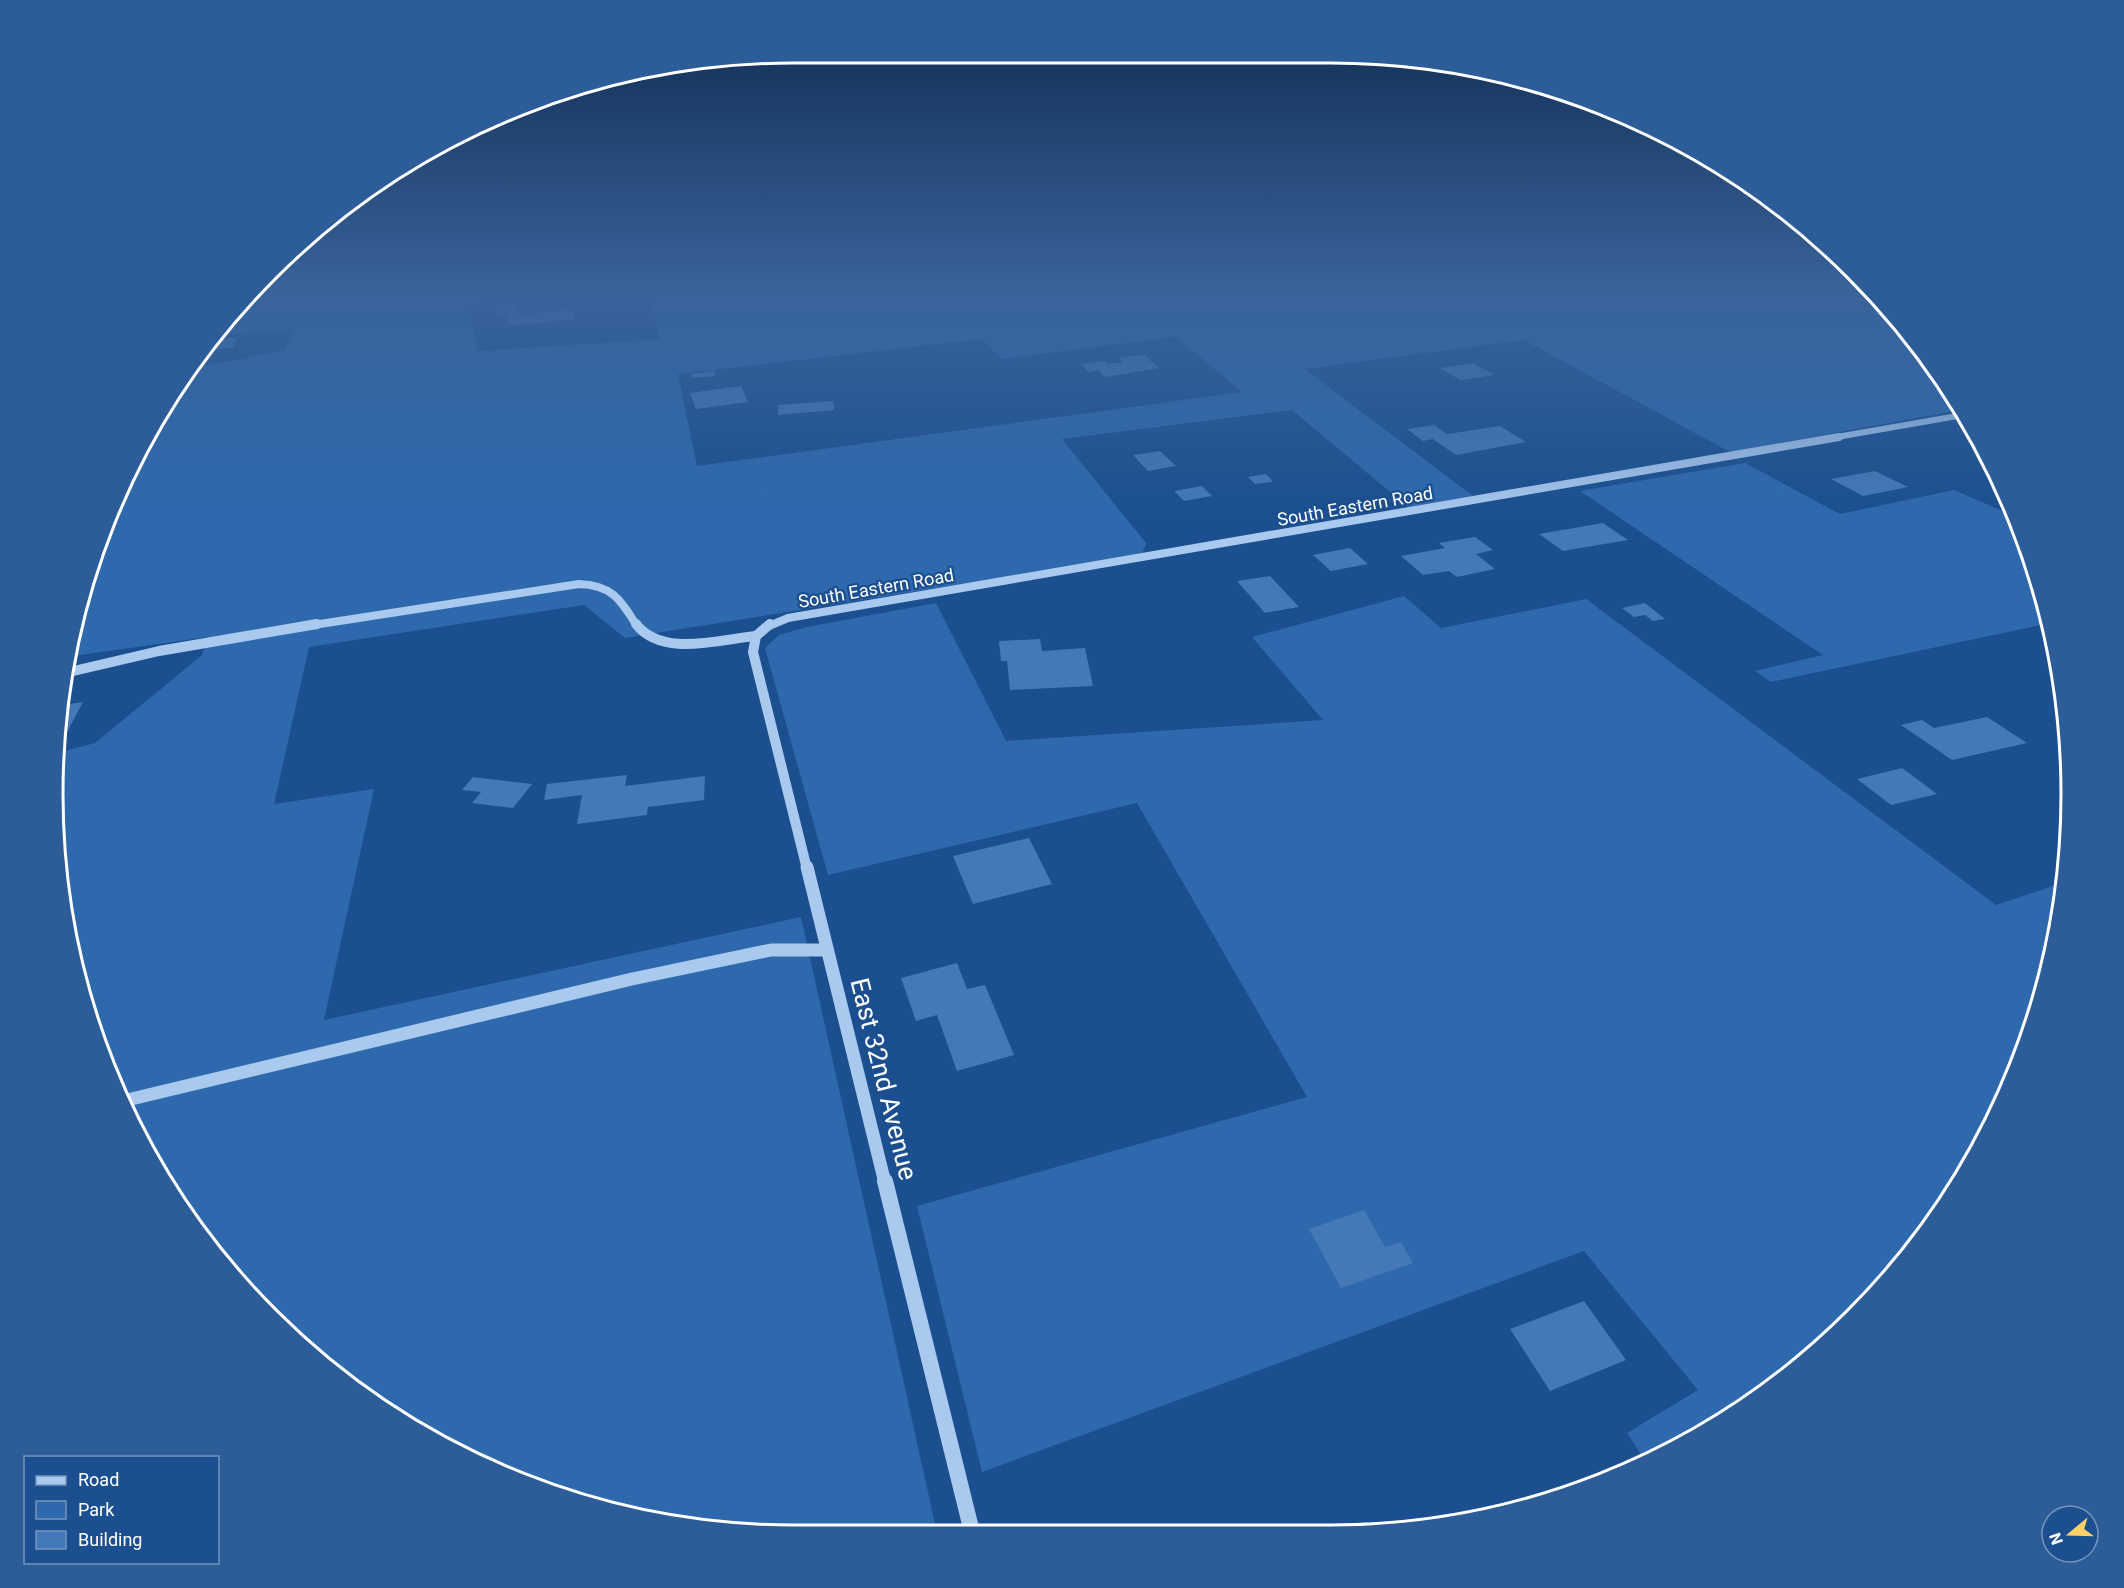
<svg xmlns="http://www.w3.org/2000/svg" width="2124" height="1588" viewBox="0 0 2124 1588" font-family="Roboto,sans-serif">
	<rect width="100%" height="100%" fill="#1b4f8f"/>
	<g fill="#2e69ad" fill-rule="evenodd">
		<path d="M249,292H518L470,305L477,351L660,339L649,292H1194L1199,295L1230,292H1874L1918,343L1960,410L1730,452L1524,340L1305,369L1473,496L1408,507L1292,410L1062,439L1146,543L1142,555L625,638L584,605L309,647L274,804L374,789L324,1020L801,917L937,1533L745,1534L556,1496L424,1436L305,1352L206,1245L152,1164L92,1033L54,843L60,752L95,743L202,655L208,637L66,657L67,650L129,466L195,368L284,350L294,328L216,336L237,305ZM1176,337L1242,392L697,466L678,374L982,339L1000,359Z"/>
		<path d="M1745,463L1840,514L1954,490L2014,516L2046,602L2051,630L2041,625L1771,682L1755,671L1823,655L1580,491Z"/>
		<path d="M1404,596L1441,628L1586,599L1996,905L2065,882L2032,1033L1972,1165L1887,1283L1781,1382L1645,1461L1627,1433L1698,1390L1584,1251L982,1472L917,1206L1307,1097L1137,803L828,875L765,648L779,635L807,627L936,603L1006,741L1323,720L1252,637Z"/>
	</g>
	<g fill="#4478b7">
		<path d="M517,303V315L573,309L575,319L508,326V313L497,314V305Z"/>
		<path d="M237,338L232,348L206,351L213,340Z"/>
		<path d="M1144,355L1159,368L1105,377L1098,370L1089,372L1081,364L1104,361L1108,364L1123,362L1118,358Z"/>
		<path d="M1473,363L1494,375L1460,380L1440,368Z"/>
		<path d="M714,371L715,376L692,378L691,374Z"/>
		<path d="M741,386L748,402L696,409L690,393Z"/>
		<path d="M833,401L834,410L778,415V405Z"/>
		<path d="M1434,425L1447,434L1500,426L1526,442L1456,455L1433,439L1423,441L1407,429Z"/>
		<path d="M1160,451L1176,466L1148,471L1133,455Z"/>
		<path d="M1875,471L1908,487L1863,496L1831,479Z"/>
		<path d="M1266,474L1273,482L1255,484L1248,477Z"/>
		<path d="M1202,486L1212,496L1184,501L1174,491Z"/>
		<path d="M1603,523L1628,540L1563,551L1539,534Z"/>
		<path d="M1475,537L1493,550L1476,554L1495,569L1457,577L1449,571L1423,575L1401,556L1445,548L1439,543Z"/>
		<path d="M1350,548L1368,564L1331,571L1313,555Z"/>
		<path d="M1270,576L1299,607L1265,613L1237,581Z"/>
		<path d="M1645,603L1665,619L1653,621L1645,615L1634,617L1622,608Z"/>
		<path d="M1040,639L1042,651L1085,648L1093,686L1010,690L1007,661H1001L999,641Z"/>
		<path d="M83,702L66,734H61L63,705Z"/>
		<path d="M1987,717L2027,743L1952,760L1901,725L1922,720L1934,728Z"/>
		<path d="M1902,768L1937,794L1891,805L1857,779Z"/>
		<path d="M627,775L625,786L705,776L704,800L648,807L647,815L577,824L582,795L544,800L547,784Z"/>
		<path d="M473,777L532,784L513,808L472,803L481,792L462,790Z"/>
		<path d="M1029,838L1052,884L973,904L953,856Z"/>
		<path d="M957,963L967,989L985,985L1014,1055L957,1071L937,1015L916,1021L901,978Z"/>
		<path d="M1364,1210L1385,1247L1401,1242L1413,1263L1341,1288L1309,1229Z"/>
		<path d="M1584,1301L1626,1360L1550,1391L1510,1329Z"/>
	</g>
	<g fill="none" stroke-linecap="round" stroke-linejoin="round">
		<path stroke="#a9c9ee" stroke-width="6" d="M1831,438L1963,415"/>
		<g stroke="#a9c9ee" stroke-width="8">
			<path d="M307,626L579,584C613,585 621,601 637,626"/>
			<path d="M769,626L788,618L1839,437"/>
		</g>
		<g stroke="#a9c9ee" stroke-width="10">
			<path d="M636,624C662,658 720,639 756,636"/>
			<path d="M756,636L770,624"/>
			<path d="M756,636L753,652L807,869"/>
			<path d="M65,673L159,651L317,624"/>
		</g>
		<g stroke="#a9c9ee" stroke-width="13">
			<path d="M807,867L885,1183"/>
			<path d="M123,1101L632,979L771,950H827"/>
		</g>
		<path stroke="#a9c9ee" stroke-width="16" d="M885,1181L972,1532"/>
	</g>
	<linearGradient id="sky" x2="0" y2="1"><stop stop-color="#0f2b4f"/><stop offset="0.57" stop-color="#39639b"/><stop offset="1" stop-color="#39639b" stop-opacity="0"/></linearGradient>
	<rect width="2124" height="515" fill="url(#sky)"/>
	<g text-anchor="middle" dominant-baseline="central" stroke-width="4.5" stroke-linejoin="round" paint-order="stroke">
		<g font-size="18" fill="#fff" stroke="#1b4f8f">
			<text transform="translate(1355 506) rotate(-10)">South Eastern Road</text>
			<text transform="translate(876 588) rotate(-10)">South Eastern Road</text>
		</g>
		<g font-size="26" fill="#fff" stroke="#1b4f8f">
			<text transform="translate(884 1079) rotate(76)">East 32nd Avenue</text>
		</g>
	</g>
	<path d="M0 0H2124V1588H0ZM794 63H1330A731 731 0 0 1 2061 794V794A731 731 0 0 1 1330 1525H794A731 731 0 0 1 63 794V794A731 731 0 0 1 794 63Z" fill="#2d5d98" fill-rule="evenodd"/>
	<path fill="none" stroke="#fff" stroke-width="3" d="M794 63H1330A731 731 0 0 1 2061 794V794A731 731 0 0 1 1330 1525H794A731 731 0 0 1 63 794V794A731 731 0 0 1 794 63Z"/>
	<rect x="24" y="1456" width="195" height="108" fill="#1b4f8f" stroke="#7695bc" stroke-width="1.5"/>
	<rect x="36" y="1476" width="30" height="9" fill="#a9c9ee" stroke="#7695bc" stroke-width="1.5"/>
	<text x="78" y="1486" font-size="18" fill="#ffffff">Road</text>
	<rect x="36" y="1501" width="30" height="18" fill="#2e69ad" stroke="#7695bc" stroke-width="1.5"/>
	<text x="78" y="1516" font-size="18" fill="#ffffff">Park</text>
	<rect x="36" y="1531" width="30" height="18" fill="#4478b7" stroke="#7695bc" stroke-width="1.5"/>
	<text x="78" y="1546" font-size="18" fill="#ffffff">Building</text>
	<g transform="translate(2070 1534) rotate(251)"><circle r="28" fill="#1b4f8f" stroke="#7695bc" stroke-width="1.5"/>
	<path d="M0-4.5L10 22L0 15L-10 22Z" fill="#ffd166"/>
	<text y="-9" font-size="16" font-weight="bold" text-anchor="middle" fill="#ffffff">N</text>
	</g>
</svg>
